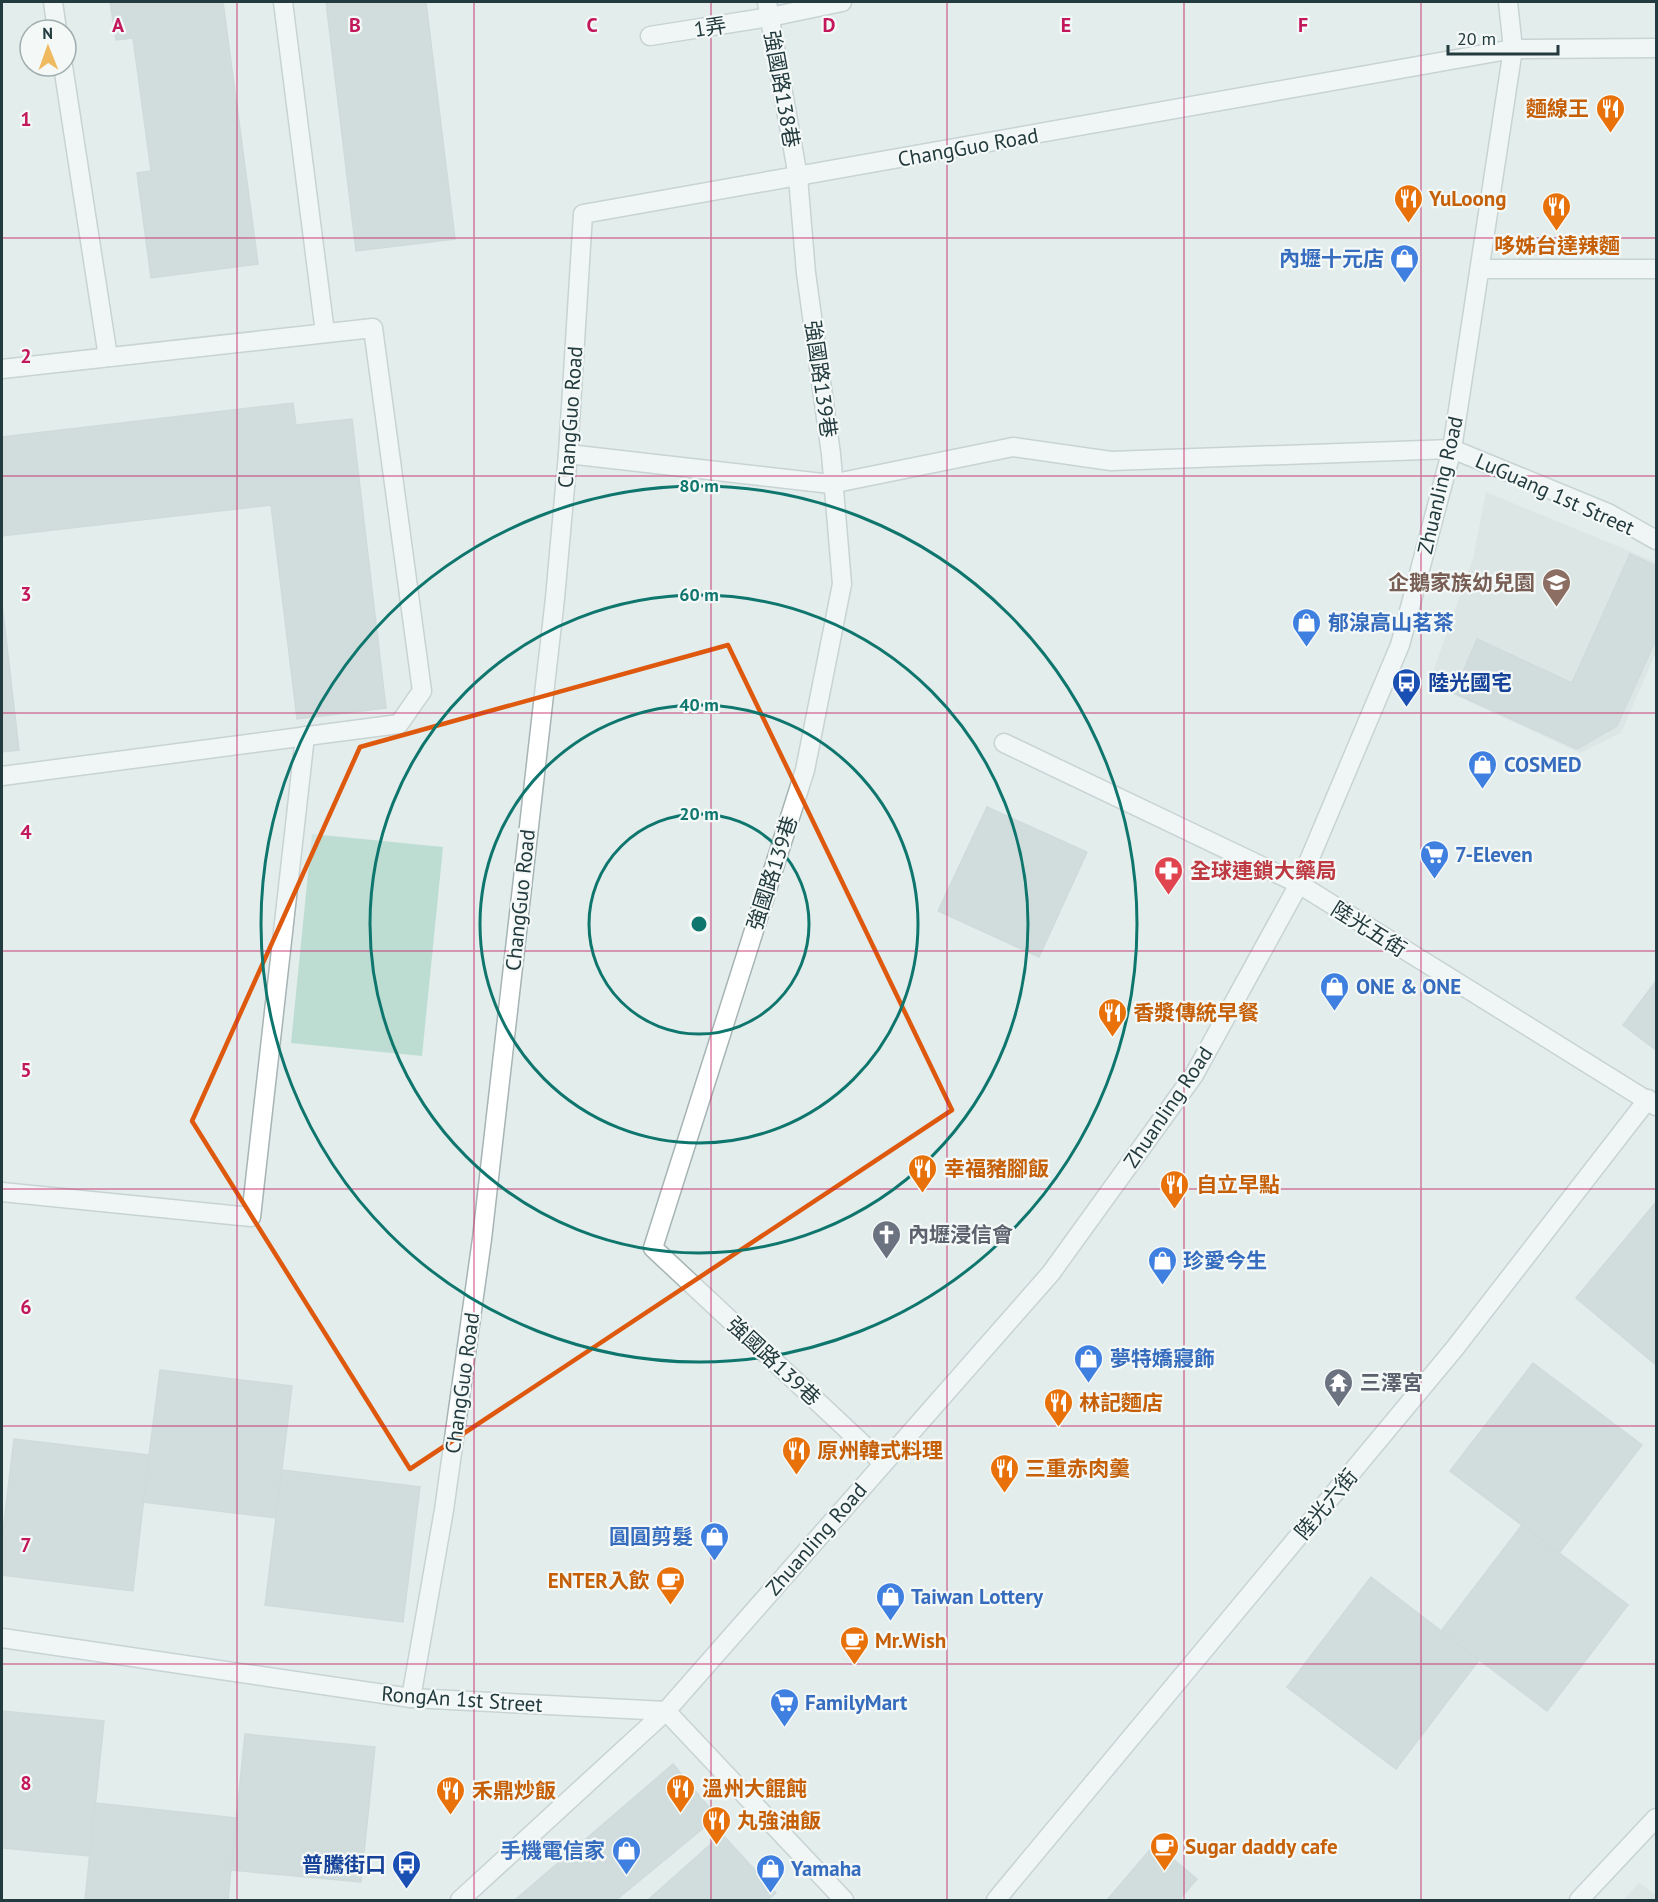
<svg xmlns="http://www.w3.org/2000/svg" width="1658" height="1902" viewBox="0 0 1658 1902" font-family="'PT Sans','Noto Sans TC',sans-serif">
	<rect width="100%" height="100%" fill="#e3edec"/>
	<g fill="#d1dddc">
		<path d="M1486,492L1656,562V652L1621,733L1580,753L1429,683L1473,559Z"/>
		<path d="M1639,1883L1656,1895V1900H1623Z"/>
	</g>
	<path fill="#bdddd2" d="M312,834L443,847L422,1056L291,1043Z"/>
	<g fill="#bbcac9" stroke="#b6c6c6" stroke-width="1.5">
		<path d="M110,2H223L258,264L151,278L137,173L151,171L133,38L116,40Z"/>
		<path d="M326,2H426L455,239L356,251Z"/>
		<path d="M293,403L296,425L352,419L386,708L297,719L271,505L2,536V437Z"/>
		<path d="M1630,554L1656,566V639L1617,726L1577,749L1454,693L1477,639L1572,683Z"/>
		<path d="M2,603L19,750L2,752Z"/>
		<path d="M987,807L1087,852L1039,957L938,911Z"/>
		<path d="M1656,981V1050L1623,1025Z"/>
		<path d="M1656,1202V1365L1576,1298Z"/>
		<path d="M1533,1363L1642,1445L1559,1553L1450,1471Z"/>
		<path d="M160,1370L292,1386L276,1518L143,1502Z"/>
		<path d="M14,1439L149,1455L133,1591L2,1575V1539Z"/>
		<path d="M282,1470L420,1487L403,1622L265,1605Z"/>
		<path d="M1522,1525L1628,1605L1547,1711L1441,1631Z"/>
		<path d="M1371,1577L1479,1660L1396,1769L1287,1687Z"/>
		<path d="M2,1711L104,1721L90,1856L2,1848Z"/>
		<path d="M245,1734L375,1747L361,1882L231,1870Z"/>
		<path d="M673,1764L717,1817L616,1900H515Z"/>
		<path d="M95,1803L236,1818L228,1900H85Z"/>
		<path d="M722,1834L776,1893L767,1900H648Z"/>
		<path d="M1155,1844L1197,1879L1179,1900H1107Z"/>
	</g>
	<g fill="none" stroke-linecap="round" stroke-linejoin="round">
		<defs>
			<g id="minor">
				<path d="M53,2L57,30"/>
				<path d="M283,2L325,333"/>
				<path d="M767,2L798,177L806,273L831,454L842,584L805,770L653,1248L883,1463"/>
				<path d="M650,36L770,17L842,2"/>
				<path d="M63,66L108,357"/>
				<path d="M1480,269H1656"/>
				<path d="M2,369L373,328L422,691L399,724L2,776"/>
				<path d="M568,454L831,484L1013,447L1111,461L1452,449L1608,513L1656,540"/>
				<path d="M1004,743L1299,884L1656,1106"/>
				<path d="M2,1192L251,1217L305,736"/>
				<path d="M2,1638L411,1698L666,1711L844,1900"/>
				<path d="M411,1698L444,1510L482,1239L555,598L568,454L583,214L1513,49L1656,48"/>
				<path d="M460,1900L666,1711L1051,1273L1194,1075L1299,884L1400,645L1452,449L1513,49L1508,2"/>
				<path d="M996,1900L1455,1348L1648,1099"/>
				<path d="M1579,1900L1656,1818"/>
			</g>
		</defs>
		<use href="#minor" stroke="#a6b4b4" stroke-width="21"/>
		<use href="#minor" stroke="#fff" stroke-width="18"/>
	</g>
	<path d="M0 0H1658V1902H0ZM728,645L952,1110L410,1469L192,1121L360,747Z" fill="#e3edec" fill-opacity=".55" fill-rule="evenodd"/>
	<path fill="none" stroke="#de580e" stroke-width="4.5" stroke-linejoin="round" d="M728,645L952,1110L410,1469L192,1121L360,747Z"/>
	<path fill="none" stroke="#c2185b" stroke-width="1.5" stroke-opacity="0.55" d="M237,2V1900M474,2V1900M711,2V1900M947,2V1900M1184,2V1900M1421,2V1900M2,238H1656M2,476H1656M2,713H1656M2,951H1656M2,1189H1656M2,1426H1656M2,1664H1656"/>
	<g fill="none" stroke="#0f766e" stroke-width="3">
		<circle cx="699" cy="924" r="110"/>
		<circle cx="699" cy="924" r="219"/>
		<circle cx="699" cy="924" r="329"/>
		<circle cx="699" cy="924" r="438"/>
	</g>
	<defs>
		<symbol id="restaurant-pin" viewBox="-11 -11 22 30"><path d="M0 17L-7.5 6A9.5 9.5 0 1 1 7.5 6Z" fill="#e8710a" stroke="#f4f9f8"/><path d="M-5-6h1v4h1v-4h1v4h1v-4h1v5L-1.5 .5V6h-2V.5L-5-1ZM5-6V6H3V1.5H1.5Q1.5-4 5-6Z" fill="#fff"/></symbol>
		<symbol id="shop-pin" viewBox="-11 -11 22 30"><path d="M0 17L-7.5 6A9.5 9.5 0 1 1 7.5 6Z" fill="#3f7fe0" stroke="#f4f9f8"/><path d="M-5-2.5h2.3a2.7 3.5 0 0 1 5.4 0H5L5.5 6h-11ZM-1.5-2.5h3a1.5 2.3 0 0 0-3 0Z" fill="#fff"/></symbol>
		<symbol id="school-pin" viewBox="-11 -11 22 30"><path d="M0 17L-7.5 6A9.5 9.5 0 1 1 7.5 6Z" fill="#8d6e63" stroke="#f4f9f8"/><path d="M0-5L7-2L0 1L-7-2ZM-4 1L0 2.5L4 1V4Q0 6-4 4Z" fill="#fff"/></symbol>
		<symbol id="bus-pin" viewBox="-11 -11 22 30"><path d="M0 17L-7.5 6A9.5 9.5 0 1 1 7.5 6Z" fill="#1a4fb4" stroke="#f4f9f8"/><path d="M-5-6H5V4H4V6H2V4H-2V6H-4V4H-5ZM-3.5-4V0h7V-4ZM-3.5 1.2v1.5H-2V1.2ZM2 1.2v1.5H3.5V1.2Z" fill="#fff"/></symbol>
		<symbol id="supermarket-pin" viewBox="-11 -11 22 30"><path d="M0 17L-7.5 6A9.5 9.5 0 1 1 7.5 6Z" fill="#3f7fe0" stroke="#f4f9f8"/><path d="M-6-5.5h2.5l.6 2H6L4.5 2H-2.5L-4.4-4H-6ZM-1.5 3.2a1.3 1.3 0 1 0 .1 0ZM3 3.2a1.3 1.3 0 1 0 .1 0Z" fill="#fff"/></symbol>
		<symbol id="pharmacy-pin" viewBox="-11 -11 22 30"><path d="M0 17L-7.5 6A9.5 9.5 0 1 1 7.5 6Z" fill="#e0444e" stroke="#f4f9f8"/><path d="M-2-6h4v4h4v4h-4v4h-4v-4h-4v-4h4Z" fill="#fff"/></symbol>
		<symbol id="church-pin" viewBox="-11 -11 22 30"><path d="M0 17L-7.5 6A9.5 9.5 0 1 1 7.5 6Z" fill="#6b7280" stroke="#f4f9f8"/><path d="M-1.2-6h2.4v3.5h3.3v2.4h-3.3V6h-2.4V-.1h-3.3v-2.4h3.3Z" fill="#fff"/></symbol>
		<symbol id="temple-pin" viewBox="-11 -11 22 30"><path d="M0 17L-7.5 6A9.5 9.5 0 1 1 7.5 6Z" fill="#6b7280" stroke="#f4f9f8"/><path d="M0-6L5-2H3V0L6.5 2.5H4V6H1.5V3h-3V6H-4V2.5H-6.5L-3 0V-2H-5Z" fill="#fff"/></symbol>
		<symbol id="cafe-pin" viewBox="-11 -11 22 30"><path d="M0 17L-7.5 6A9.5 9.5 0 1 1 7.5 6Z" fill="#e8710a" stroke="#f4f9f8"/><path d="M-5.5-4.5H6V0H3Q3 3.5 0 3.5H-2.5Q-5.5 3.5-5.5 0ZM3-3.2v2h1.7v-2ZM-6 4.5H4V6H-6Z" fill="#fff"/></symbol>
	</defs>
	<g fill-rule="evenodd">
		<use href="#restaurant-pin" x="1594" y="92" width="33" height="45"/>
		<use href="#restaurant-pin" x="1392" y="182" width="33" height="45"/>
		<use href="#restaurant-pin" x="1540" y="190" width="33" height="45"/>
		<use href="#shop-pin" x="1388" y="242" width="33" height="45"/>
		<use href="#school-pin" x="1540" y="566" width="33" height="45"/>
		<use href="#shop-pin" x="1290" y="606" width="33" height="45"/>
		<use href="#bus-pin" x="1390" y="666" width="33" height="45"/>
		<use href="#shop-pin" x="1466" y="748" width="33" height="45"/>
		<use href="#supermarket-pin" x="1418" y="838" width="33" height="45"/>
		<use href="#pharmacy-pin" x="1152" y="854" width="33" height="45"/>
		<use href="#shop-pin" x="1318" y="970" width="33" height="45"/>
		<use href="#restaurant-pin" x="1096" y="996" width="33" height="45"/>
		<use href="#restaurant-pin" x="906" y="1152" width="33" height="45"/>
		<use href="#restaurant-pin" x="1158" y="1168" width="33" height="45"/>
		<use href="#church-pin" x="870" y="1218" width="33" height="45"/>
		<use href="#shop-pin" x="1146" y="1244" width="33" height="45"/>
		<use href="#shop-pin" x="1072" y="1342" width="33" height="45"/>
		<use href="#temple-pin" x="1322" y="1366" width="33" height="45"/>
		<use href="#restaurant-pin" x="1042" y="1386" width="33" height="45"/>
		<use href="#restaurant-pin" x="780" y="1434" width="33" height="45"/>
		<use href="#restaurant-pin" x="988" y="1452" width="33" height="45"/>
		<use href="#shop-pin" x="698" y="1520" width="33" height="45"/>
		<use href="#cafe-pin" x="654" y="1564" width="33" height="45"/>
		<use href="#shop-pin" x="874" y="1580" width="33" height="45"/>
		<use href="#cafe-pin" x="838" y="1624" width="33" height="45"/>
		<use href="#supermarket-pin" x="768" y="1686" width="33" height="45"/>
		<use href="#restaurant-pin" x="664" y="1772" width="33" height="45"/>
		<use href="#restaurant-pin" x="434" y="1774" width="33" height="45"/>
		<use href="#restaurant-pin" x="700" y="1804" width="33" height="45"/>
		<use href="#cafe-pin" x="1148" y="1830" width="33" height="45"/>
		<use href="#shop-pin" x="610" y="1834" width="33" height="45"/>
		<use href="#bus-pin" x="390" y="1848" width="33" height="45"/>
		<use href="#shop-pin" x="754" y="1852" width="33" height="45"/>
	</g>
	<g text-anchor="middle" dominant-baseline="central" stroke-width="4.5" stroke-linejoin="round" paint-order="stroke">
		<g font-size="21" fill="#233b3e" stroke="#f4f9f8">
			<text transform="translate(710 27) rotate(-9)">1弄</text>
			<text transform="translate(782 89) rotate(80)">強國路138巷</text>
			<text transform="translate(968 147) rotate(-10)">ChangGuo Road</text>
			<text transform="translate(821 379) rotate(82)">強國路139巷</text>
			<text transform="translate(570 417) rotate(-86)">ChangGuo Road</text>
			<text transform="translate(1440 485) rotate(-77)">ZhuanJing Road</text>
			<text transform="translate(1555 494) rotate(24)">LuGuang 1st Street</text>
			<text transform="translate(772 873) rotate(-72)">強國路139巷</text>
			<text transform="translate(520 900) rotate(-84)">ChangGuo Road</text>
			<text transform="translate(1369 929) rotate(32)">陸光五街</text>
			<text transform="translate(1168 1107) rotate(-56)">ZhuanJing Road</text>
			<text transform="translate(774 1361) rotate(43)">強國路139巷</text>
			<text transform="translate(462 1383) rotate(-82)">ChangGuo Road</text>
			<text transform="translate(1326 1504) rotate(-50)">陸光六街</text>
			<text transform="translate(816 1539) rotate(-49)">ZhuanJing Road</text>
			<text transform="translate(462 1699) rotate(4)">RongAn 1st Street</text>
		</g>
		<g font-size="21" font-weight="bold" fill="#c56008" stroke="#f4f9f8" text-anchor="start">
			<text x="1589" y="108" text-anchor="end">麵線王</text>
			<text x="1429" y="198">YuLoong</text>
			<text x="1557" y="245" text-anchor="middle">哆姊台達辣麵</text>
			<text x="1133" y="1012">香漿傳統早餐</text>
			<text x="944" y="1168">幸福豬腳飯</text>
			<text x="1196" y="1184">自立早點</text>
			<text x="1079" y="1402">林記麵店</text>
			<text x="817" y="1450">原州韓式料理</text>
			<text x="1025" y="1468">三重赤肉羹</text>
			<text x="650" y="1580" text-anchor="end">ENTER入飲</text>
			<text x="875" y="1640">Mr.Wish</text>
			<text x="702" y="1788">溫州大餛飩</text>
			<text x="472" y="1790">禾鼎炒飯</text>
			<text x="737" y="1820">丸強油飯</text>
			<text x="1185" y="1846">Sugar daddy cafe</text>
		</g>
		<g font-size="21" font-weight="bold" fill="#366cbe" stroke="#f4f9f8" text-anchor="start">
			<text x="1384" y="258" text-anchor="end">內壢十元店</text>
			<text x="1328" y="622">郁湶高山茗茶</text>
			<text x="1504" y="764">COSMED</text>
			<text x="1455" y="854">7-Eleven</text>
			<text x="1356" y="986">ONE &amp; ONE</text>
			<text x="1183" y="1260">珍愛今生</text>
			<text x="1110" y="1358">夢特嬌寢飾</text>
			<text x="693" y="1536" text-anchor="end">圓圓剪髮</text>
			<text x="911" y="1596">Taiwan Lottery</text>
			<text x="805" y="1702">FamilyMart</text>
			<text x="605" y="1850" text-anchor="end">手機電信家</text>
			<text x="791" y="1868">Yamaha</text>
		</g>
		<g font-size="21" font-weight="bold" fill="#785e54" stroke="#f4f9f8" text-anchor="end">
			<text x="1535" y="582">企鵝家族幼兒園</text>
		</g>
		<g font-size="21" font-weight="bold" fill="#164399" stroke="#f4f9f8" text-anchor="start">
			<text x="1428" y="682">陸光國宅</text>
			<text x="386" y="1864" text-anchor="end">普騰街口</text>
		</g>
		<g font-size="21" font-weight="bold" fill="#be3a42" stroke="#f4f9f8" text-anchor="start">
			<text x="1190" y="870">全球連鎖大藥局</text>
		</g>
		<g font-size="21" font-weight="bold" fill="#5b616d" stroke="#f4f9f8" text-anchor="start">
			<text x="908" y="1234">內壢浸信會</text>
			<text x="1360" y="1382">三澤宮</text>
		</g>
	</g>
	<g font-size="20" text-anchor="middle" font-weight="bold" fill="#c2185b" stroke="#f4f9f8" stroke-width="4.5" stroke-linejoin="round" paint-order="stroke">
		<text x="118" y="32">A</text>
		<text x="355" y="32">B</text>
		<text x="592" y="32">C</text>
		<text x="829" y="32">D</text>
		<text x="1066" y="32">E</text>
		<text x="1303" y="32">F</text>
		<text x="26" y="126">1</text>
		<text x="26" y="363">2</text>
		<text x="26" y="601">3</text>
		<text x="26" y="839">4</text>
		<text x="26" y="1077">5</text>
		<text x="26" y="1314">6</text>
		<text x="26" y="1552">7</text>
		<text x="26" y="1790">8</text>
	</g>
	<circle cx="699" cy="924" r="9" fill="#0f766e" stroke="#f4f9f8" stroke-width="3"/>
	<g font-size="18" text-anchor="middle" font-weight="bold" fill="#0f766e" stroke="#f4f9f8" stroke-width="4.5" stroke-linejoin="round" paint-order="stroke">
		<text x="699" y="492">80 m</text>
		<text x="699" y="601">60 m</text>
		<text x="699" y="711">40 m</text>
		<text x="699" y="820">20 m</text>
	</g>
	<rect width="1658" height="1902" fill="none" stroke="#233b3e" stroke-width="6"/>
	<g transform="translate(48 48) rotate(359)"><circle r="28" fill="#f4f9f8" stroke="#a0adae" stroke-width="1.5"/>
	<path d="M0-4.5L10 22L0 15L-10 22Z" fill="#efba5f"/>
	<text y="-9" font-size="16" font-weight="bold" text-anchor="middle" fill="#233b3e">N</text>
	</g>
	<path d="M1448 45v9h110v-9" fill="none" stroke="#233b3e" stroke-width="3"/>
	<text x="1457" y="45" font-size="18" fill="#233b3e" stroke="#f4f9f8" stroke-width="4.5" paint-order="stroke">20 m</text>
</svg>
